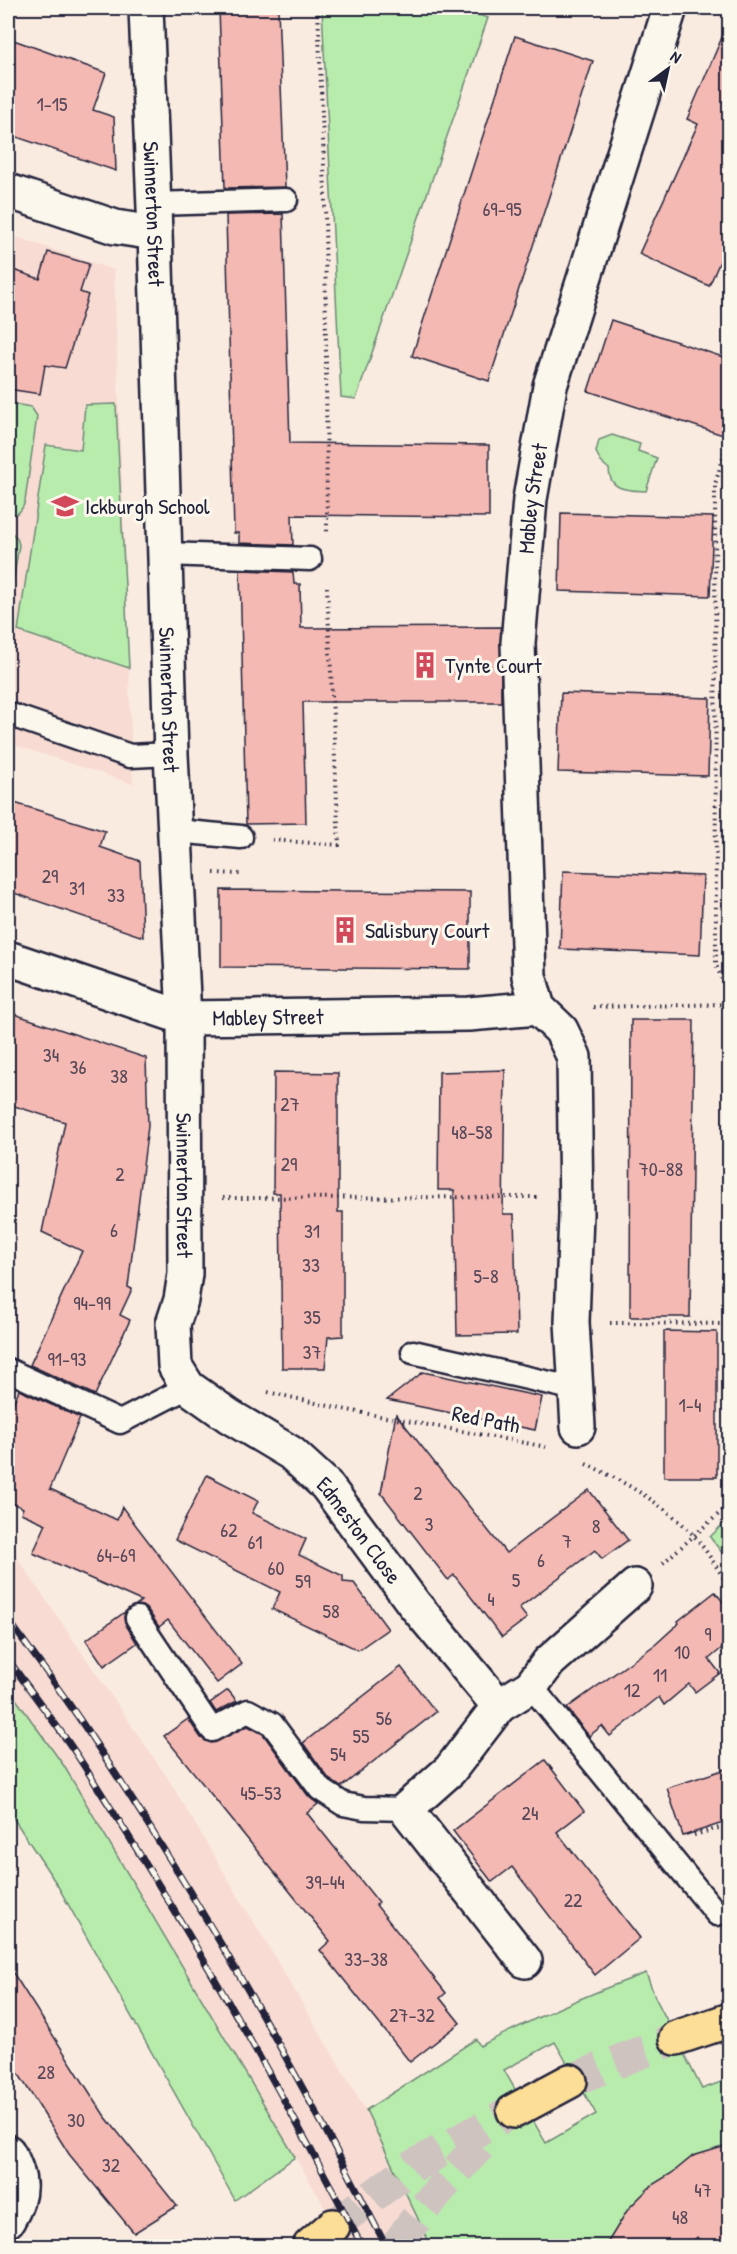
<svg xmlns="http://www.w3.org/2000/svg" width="737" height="2254" viewBox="0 0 737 2254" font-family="'Patrick Hand',sans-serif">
	<rect width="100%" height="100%" fill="#faebe1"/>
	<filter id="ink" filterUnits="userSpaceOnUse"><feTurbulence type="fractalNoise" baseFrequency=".0167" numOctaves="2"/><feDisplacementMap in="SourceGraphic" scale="12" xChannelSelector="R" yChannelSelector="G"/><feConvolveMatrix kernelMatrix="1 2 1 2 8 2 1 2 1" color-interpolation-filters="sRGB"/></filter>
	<g filter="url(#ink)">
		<g fill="#f8dcd3">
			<path d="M8,234L114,270L133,784L8,743Z"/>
			<path d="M8,1544L169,1780L366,2110L431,2246H344L318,2195L295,2157L235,2200L56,1883L8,1810Z"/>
		</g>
		<g fill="#b8ecad" stroke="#6d8774" stroke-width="1.5" fill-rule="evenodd">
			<path d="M322,8H458L488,18L356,399L341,397Z"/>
			<path d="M8,403L31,407L37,416L25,501C22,511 18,516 8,514Z"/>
			<path d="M116,404L129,668L18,631L46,445L81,450L85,405Z"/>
			<path d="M612,435L640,444L638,451L657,458L646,491C628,490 609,491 609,469L601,462L596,452L599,440Z"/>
			<path d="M8,529L17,538L19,545L8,614Z"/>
			<path d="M729,1518V1562L710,1537Z"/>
			<path d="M8,1688L64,1766L295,2157L235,2200L56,1883L8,1810Z"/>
			<path d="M646,1973L655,1997L702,2089L729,2079V2145C676,2163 635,2199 605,2246H431L366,2110L476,2039L480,2046C534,2018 588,1994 646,1973ZM555,2042L596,2114L546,2143L504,2070Z"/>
		</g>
		<g fill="#f5b9b3" stroke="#22223b" stroke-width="1.5">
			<path d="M219,8H278L285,187L225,188Z"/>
			<path d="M729,21V241L709,286L639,254L698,124L687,119Z"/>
			<path d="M515,36L593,61L489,381L412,356Z"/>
			<path d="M8,38L106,73L93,110L114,117L116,171L8,134Z"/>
			<path d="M283,214L290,443L489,445V517L292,515L293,545L239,543V533H234L226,215Z"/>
			<path d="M48,252L89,264L80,292L88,295L65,368L45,365L40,394L8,389V268L40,279Z"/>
			<path d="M611,320L729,359V437L588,391Z"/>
			<path d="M561,513L713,517L710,596L559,591Z"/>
			<path d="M240,570L293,572L294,584H300L301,628L501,627V702H303L306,823L246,824Z"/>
			<path d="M561,693L710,698L708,776L558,772Z"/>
			<path d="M8,801L105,831L100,847L140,861L143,937L8,891Z"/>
			<path d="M563,871L703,876L700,955L560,949Z"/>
			<path d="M221,890L470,892V969L221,967Z"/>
			<path d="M8,1012L146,1058L148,1126L128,1287L132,1289L120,1315L130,1320L95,1395L30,1365L82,1251L42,1232L65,1122L8,1104Z"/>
			<path d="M631,1020H694L690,1317H630Z"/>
			<path d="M505,1070L503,1214H514L517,1334L457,1335L454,1190H438L439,1072Z"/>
			<path d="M274,1072L338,1073V1212H343V1336L328,1337L325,1368H282L280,1193H273Z"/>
			<path d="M664,1331L717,1332V1477H664Z"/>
			<path d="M423,1372L542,1397L535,1430L387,1400Z"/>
			<path d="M19,1390L80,1418L50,1489L117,1520L122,1507L242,1664L217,1683L168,1620L159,1627L148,1610L142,1606L136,1605L141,1601L33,1553L46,1524L21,1513L23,1508L8,1501V1415Z"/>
			<path d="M396,1414L506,1553L589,1490L628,1540L602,1559L595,1550L519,1608L527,1618L502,1637L454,1575L448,1580L381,1493Z"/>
			<path d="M207,1475L258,1501L252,1513L306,1539L299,1555L343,1576V1582L354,1583L388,1629L358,1650L272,1609L280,1592L175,1540Z"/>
			<path d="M715,1592L729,1609V1642L709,1659L720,1673L695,1692L689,1684L664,1705L659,1697L610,1736L602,1726L589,1736L567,1708L656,1644L679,1623L678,1621Z"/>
			<path d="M125,1612L124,1618L126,1625L137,1643L104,1666L86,1640Z"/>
			<path d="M401,1667L436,1712L341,1787L329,1779L303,1743Z"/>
			<path d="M228,1690L237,1701L216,1712L210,1703Z"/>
			<path d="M188,1719L201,1738L211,1743L248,1726L263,1734L309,1797L318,1804L307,1813L379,1903L376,1905L446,1993L440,1998L460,2023L410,2062L320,1950L330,1941L164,1736Z"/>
			<path d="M545,1760L584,1811L557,1832L640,1938L595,1975L512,1867L492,1882L453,1831Z"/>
			<path d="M729,1768V1821L683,1836L667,1788Z"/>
			<path d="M8,1965L104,2115L177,2206L134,2233L69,2154L8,2057Z"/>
			<path d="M729,2145V2247H705L697,2237L687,2247H605L628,2209L652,2185L672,2173L693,2156Z"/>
		</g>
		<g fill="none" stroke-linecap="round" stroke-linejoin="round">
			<g stroke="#cfc3c0" stroke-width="33" stroke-dasharray="33 16" stroke-linecap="butt">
				<path d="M570,2081L676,2038"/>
				<path d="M333,2226L413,2166L514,2111"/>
				<path d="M397,2246C424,2205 455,2171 489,2136"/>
			</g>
			<defs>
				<g id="lane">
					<path d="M154,204L286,200"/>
					<path d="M165,554L310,559"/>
					<path d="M8,714L130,756L171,754"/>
					<path d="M176,831L241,837"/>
					<path d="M413,1352L576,1389"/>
					<path d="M8,1370L120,1422L188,1387"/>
					<path d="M137,1618L212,1730L248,1711L272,1724L320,1789L343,1804L364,1808L406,1809"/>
					<path d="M531,1686L717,1914"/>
				</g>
				<g id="street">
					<path id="s1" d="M146,8L155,233L171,754L184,1018L185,1274L181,1300L173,1324L175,1366L188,1387L229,1416L291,1453L326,1485L414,1604L499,1706"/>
					<path d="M8,191L115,227L155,233"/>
					<path id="s2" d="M8,958L184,1018L469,1014L538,1008L529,976L518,643L530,499L550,386L670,8"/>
					<path d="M538,1008L561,1030L574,1057L576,1214L572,1322L578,1427"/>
					<path d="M525,1961L406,1809L450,1770L499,1706L531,1686L549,1662L635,1586"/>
					<path d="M8,2152C23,2178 23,2195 8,2220"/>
				</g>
				<g id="highway">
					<path d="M676,2038L730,2020"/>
					<path d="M514,2111L570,2081"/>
					<path d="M310,2246L333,2226"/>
				</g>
			</defs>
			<use href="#lane" stroke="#22223b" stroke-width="27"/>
			<use href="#street" stroke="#22223b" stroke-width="38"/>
			<use href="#highway" stroke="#22223b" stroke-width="38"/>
			<g stroke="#22223b" stroke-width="4" stroke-dasharray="1.5 4.5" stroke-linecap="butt">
				<path d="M318,8L325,192L327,532"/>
				<path d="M730,435L715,484L716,965L730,998"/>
				<path d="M272,840L339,845L327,587"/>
				<path d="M214,873L240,874V871"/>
				<path d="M593,1007L730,1004"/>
				<path d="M223,1198L539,1197"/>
				<path d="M610,1323L730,1324"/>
				<path d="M268,1392L342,1409L547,1447"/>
				<path d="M586,1464C622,1480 669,1507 695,1537C708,1552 718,1570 730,1587"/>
				<path d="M663,1563L730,1504"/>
				<path d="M694,1835L730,1825"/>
			</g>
			<use href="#lane" stroke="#fbf7ec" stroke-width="22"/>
			<use href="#street" stroke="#fbf7ec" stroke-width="33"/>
			<use href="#highway" stroke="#fdde96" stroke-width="33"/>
			<defs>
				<g id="rail">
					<path d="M8,1619C36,1659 66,1697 92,1738C200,1900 298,2073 386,2246"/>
					<path d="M8,1659C30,1691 55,1722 77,1755C180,1914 275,2078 362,2246"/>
				</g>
			</defs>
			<use href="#rail" stroke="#22223b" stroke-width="7"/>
			<use href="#rail" stroke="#fbf7ec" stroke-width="4.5" stroke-dasharray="14" stroke-linecap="butt"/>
		</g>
	</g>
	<defs>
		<symbol id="school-bare" viewBox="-9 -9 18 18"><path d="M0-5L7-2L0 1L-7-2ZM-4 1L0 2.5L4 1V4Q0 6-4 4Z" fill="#d1495b" stroke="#fbf7ec" stroke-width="2.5" paint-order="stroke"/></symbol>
		<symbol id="building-bare" viewBox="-9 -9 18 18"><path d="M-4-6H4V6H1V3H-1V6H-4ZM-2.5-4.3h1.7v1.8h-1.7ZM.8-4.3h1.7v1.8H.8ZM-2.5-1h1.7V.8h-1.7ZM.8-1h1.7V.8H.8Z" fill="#d1495b" stroke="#fbf7ec" stroke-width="2.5" paint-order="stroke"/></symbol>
	</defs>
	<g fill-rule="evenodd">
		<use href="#school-bare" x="46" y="487" width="38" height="38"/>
		<use href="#building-bare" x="406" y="646" width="38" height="38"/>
		<use href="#building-bare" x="326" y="911" width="38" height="38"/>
	</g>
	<g text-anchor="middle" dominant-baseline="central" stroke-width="6" stroke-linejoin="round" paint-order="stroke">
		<g font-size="20" fill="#574859">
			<text x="52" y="103">1-15</text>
			<text x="502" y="208">69-95</text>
			<text x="50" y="875">29</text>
			<text x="77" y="887">31</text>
			<text x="116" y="894">33</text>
			<text x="51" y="1054">34</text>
			<text x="78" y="1066">36</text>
			<text x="119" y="1075">38</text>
			<text x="290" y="1103">27</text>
			<text x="472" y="1131">48-58</text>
			<text x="289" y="1163">29</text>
			<text x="661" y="1168">70-88</text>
			<text x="120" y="1173">2</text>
			<text x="114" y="1229">6</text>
			<text x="312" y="1230">31</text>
			<text x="311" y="1264">33</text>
			<text x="486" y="1275">5-8</text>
			<text x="92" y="1302">94-99</text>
			<text x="312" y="1316">35</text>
			<text x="312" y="1351">37</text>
			<text x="67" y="1358">91-93</text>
			<text x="690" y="1404">1-4</text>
			<text x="418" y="1492">2</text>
			<text x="429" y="1523">3</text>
			<text x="596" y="1525">8</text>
			<text x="229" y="1529">62</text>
			<text x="567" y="1540">7</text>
			<text x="255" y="1541">61</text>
			<text x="116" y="1554">64-69</text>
			<text x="541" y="1559">6</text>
			<text x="276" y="1567">60</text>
			<text x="516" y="1579">5</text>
			<text x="303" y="1580">59</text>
			<text x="491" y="1598">4</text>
			<text x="331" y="1610">58</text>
			<text x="708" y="1633">9</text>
			<text x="682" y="1651">10</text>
			<text x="660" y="1674">11</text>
			<text x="632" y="1689">12</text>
			<text x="384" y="1717">56</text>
			<text x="361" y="1735">55</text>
			<text x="338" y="1753">54</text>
			<text x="261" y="1792">45-53</text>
			<text x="530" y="1812">24</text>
			<text x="325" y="1881">39-44</text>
			<text x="573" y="1899">22</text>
			<text x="366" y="1958">33-38</text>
			<text x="412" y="2014">27-32</text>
			<text x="46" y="2071">28</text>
			<text x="76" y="2119">30</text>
			<text x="111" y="2164">32</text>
			<text x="703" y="2189">47</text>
			<text x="680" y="2216">48</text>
		</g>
		<g font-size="22" fill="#22223b" stroke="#fbf7ec">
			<text stroke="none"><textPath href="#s1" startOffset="206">Swinnerton Street</textPath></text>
			<text stroke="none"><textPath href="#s2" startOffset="1052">Mabley Street</textPath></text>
			<text stroke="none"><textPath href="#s1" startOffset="692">Swinnerton Street</textPath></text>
			<text stroke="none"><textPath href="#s2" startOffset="270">Mabley Street</textPath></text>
			<text stroke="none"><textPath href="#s1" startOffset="1178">Swinnerton Street</textPath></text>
			<text transform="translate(486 1419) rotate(11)">Red Path</text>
			<text stroke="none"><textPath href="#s1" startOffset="1611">Edmeston Close</textPath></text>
		</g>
		<g font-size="22" fill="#22223b" stroke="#fbf7ec" text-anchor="start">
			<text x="85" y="506">Ickburgh School</text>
			<text x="445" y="665">Tynte Court</text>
			<text x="365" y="930">Salisbury Court</text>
		</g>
	</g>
	<rect width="737" height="2254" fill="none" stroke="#fbf7ec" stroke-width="30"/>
	<rect x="15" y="15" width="707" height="2224" fill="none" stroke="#22223b" stroke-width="2" filter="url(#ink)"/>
	<g transform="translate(668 69) rotate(33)" stroke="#fbf7ec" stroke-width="4.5" paint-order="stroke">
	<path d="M0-4.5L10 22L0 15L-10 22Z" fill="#22223b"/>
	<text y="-9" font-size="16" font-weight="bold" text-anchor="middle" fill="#22223b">N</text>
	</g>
</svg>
